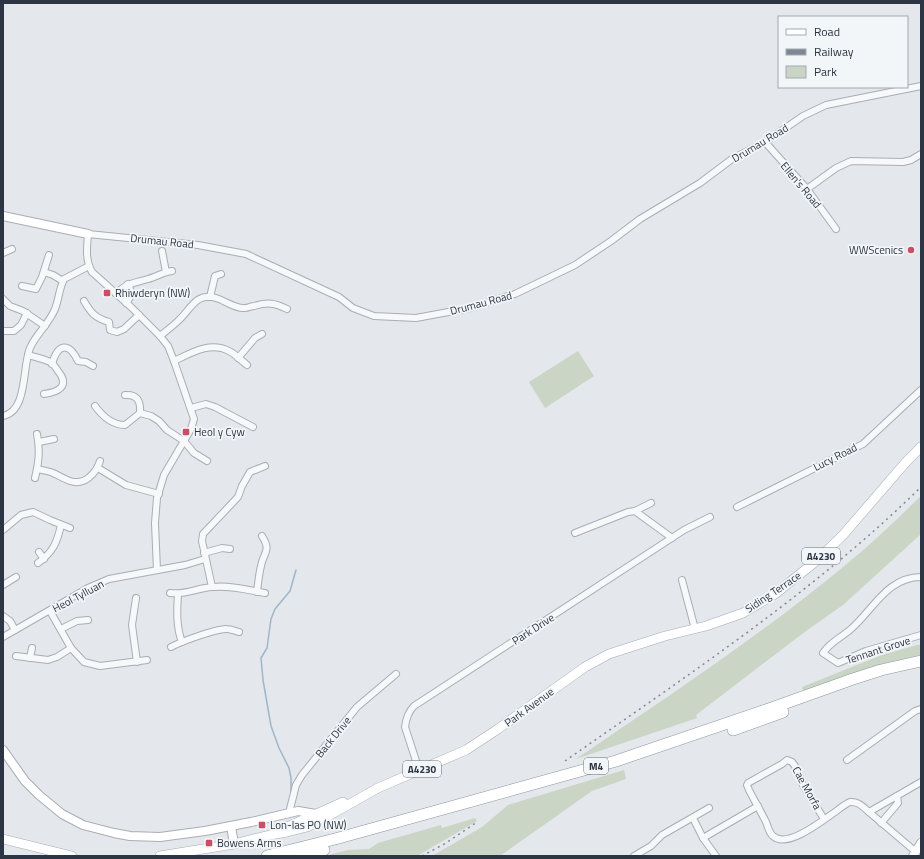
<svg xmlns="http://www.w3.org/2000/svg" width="924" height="859" viewBox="0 0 924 859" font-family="'Titillium Web',sans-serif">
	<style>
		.green { fill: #cad5c5 }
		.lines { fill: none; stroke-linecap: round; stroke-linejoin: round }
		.stream { stroke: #a0b6c9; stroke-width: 1.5 }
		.street-casing { stroke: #a9aeb5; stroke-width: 8 }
		.secondary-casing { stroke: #a9aeb5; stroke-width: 10 }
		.primary-casing { stroke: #a3acb6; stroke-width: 10 }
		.highway-casing { stroke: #8b95a1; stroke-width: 12 }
		.street { stroke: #f6f8f9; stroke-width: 6 }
		.secondary { stroke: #fff; stroke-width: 8 }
		.primary { stroke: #fff; stroke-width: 9 }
		.highway { stroke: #fff; stroke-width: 11 }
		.rail { stroke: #7e8794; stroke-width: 1.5; stroke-dasharray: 2 4; stroke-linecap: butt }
		.poi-dot { fill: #ca4f66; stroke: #f3f6f8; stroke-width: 1.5 }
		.labels { text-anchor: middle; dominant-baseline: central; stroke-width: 3.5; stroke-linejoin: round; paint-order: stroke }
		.shield { fill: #f3f6f8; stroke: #686f79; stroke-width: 1 }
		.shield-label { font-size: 10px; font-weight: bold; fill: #2c3543 }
		.street-label { font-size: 11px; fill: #2c3543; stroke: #f3f6f8 }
		.poi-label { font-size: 11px; fill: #2c3543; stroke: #f3f6f8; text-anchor: start }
	</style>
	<rect width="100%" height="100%" fill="#e4e7eb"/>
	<g class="green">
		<polygon points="578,351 594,376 545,408 529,382"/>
		<path d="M921,496V534L843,605L806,631L696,715L697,718L576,759C673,693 772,628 861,552C882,534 901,515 921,496Z"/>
		<polygon points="917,645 921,645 921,655 885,663 803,691 802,687 882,655"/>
		<polygon points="624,770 626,779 592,791 500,856 432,856 482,827 508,805"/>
		<polygon points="475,818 477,821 417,856 324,856 348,850 369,849 378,843 441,825 442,828"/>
	</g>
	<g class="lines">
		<polyline class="stream" points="291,792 291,778 289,768 279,748 271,726 263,680 261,658 267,648 271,619 275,609 290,591 296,570"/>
		<g class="street-casing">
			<g id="street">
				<polyline points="765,142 807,189 836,229"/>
				<polyline points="807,189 836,168 851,161 903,162 911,160 921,154"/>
				<polyline points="162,251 166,272"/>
				<polyline points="3,253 12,249"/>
				<polyline points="44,272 53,275 63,281"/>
				<polyline points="22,286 36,289 42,277 49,255"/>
				<path d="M116,294C128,282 132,284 148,279C156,277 163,272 172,271"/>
				<polyline points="210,297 215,276 221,274"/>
				<polyline points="3,299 10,306 23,311 45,326"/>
				<path d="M84,301C91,313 95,318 109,322L110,330L117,332L124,329L139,315"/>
				<path d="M126,303C132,296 132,292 128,284"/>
				<polyline points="3,331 14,331 21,325 27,313"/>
				<path d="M160,336C166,331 173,326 179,320C191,309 196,292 216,298C226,301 235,309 245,308C248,308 251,306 254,306C268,302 275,303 287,309"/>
				<path d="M28,355C35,357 45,359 52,363C54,365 56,368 58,371C70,386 59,392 44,394"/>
				<polyline points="238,358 255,338 262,334"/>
				<path d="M174,361C191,353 210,341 229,351C235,354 241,360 247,365"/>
				<path d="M52,364C58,343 69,342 78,361L86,362L93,366"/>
				<path d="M95,406C103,417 112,425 125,425L140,413C141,401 137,394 125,395"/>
				<polyline points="191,408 206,404 215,407 253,427"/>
				<polyline points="140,413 151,416 159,421 167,430 184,441 194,453 207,461"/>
				<path d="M3,416C28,411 22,367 30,348C36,334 49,324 55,309C59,299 59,289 64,279L89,266"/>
				<polyline points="39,442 54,439"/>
				<polyline points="98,468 126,485 159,494"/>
				<path d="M37,469C42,470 48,471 53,473C58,475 64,479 70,481C85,486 96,473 100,461"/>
				<path d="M35,478C39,461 40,451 37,434"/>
				<polyline points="737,507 863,444 921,390"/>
				<polyline points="635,511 672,538"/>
				<polyline points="3,530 21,515 33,512 50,520 70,528"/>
				<polyline points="575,533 628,512 635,511 651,503"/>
				<polyline points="39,552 44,559"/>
				<polyline points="204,553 222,548 230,549"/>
				<path d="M38,563C53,552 57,543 61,525"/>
				<path d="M157,570L155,523L157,498L164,475L191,429L194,419L174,361L168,346L160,336L131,307L92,272C85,260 87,247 88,234L198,245L246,254L339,297L353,308L374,316L416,318L470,308L515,294L575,265L611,241L640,219L700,183L732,159L765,142L803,116L826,105L921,86"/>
				<path d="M921,577C887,577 873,610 851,629C841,638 831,641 823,653L838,663L866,651L921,635"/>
				<polyline points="682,580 695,629"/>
				<polyline points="3,585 16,577"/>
				<polyline points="212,587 202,541 203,534 238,497 242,486 250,472 265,466"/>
				<path d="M257,592C258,583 259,574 261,566C263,552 272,552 262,536"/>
				<path d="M170,593C187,595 196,588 213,587C230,585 248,590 265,593"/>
				<path d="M178,594C177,609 176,627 182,642"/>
				<polyline points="136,598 132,625 137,662"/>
				<polyline points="50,611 71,648 84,662 100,666 147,660"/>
				<polyline points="3,616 10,621 15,630"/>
				<polyline points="61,629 77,621 88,620"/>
				<polyline points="3,637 88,588 109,579 185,565 205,559"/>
				<path d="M171,647C180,642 218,628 227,629C231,629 235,631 239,632"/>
				<polyline points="16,656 48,660 57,657 71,648"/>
				<polyline points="30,658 32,648"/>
				<polyline points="847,760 915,711 921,709"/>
				<path d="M419,770L405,727C406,719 408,712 414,706L684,530L710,517"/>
				<polyline points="289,813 296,785 302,775 357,707 396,674"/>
				<polyline points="693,818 703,838 716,856"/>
				<path d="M824,819L803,785L795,766L792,762L787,760L782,764L748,783L747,785L749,790C754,800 760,810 765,820C768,825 768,832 773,836C787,849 822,821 835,812C839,809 845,804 850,802C858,801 863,807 869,812"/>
				<polyline points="881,823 898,803 897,796"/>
				<polyline points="703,838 758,806"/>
				<polyline points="916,852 869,812 921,782"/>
				<polyline points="634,856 651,846 662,835 709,808"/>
			</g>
		</g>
		<g class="secondary-casing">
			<g id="secondary">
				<polyline points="3,216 88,234"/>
				<polyline points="3,750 25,781 39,795 62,814 83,825 114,833 130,836 160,837 205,831 251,822 298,811 316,814"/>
				<polyline points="231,826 234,844"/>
				<polyline points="913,856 921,843"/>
			</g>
		</g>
		<g class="primary-casing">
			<g id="primary">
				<polyline points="280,830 343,802"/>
				<polyline points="3,839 72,856"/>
				<polyline points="160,856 234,844 270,835 287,832 307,827 330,815 378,788 466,750 498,729 585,667 609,654 665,636 706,626 743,613 775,594 815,562 843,535 906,462 921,447"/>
			</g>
		</g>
		<g class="highway-casing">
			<g id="highway">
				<polyline points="733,730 783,712"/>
				<polyline points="267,856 335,839 616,761 766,710 853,679 881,670 921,661"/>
				<polyline points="300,856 324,850"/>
			</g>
		</g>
		<use href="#street" class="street"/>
		<use href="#secondary" class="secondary"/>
		<use href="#primary" class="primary"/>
		<use href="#highway" class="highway"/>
		<g class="rail">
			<path d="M565,761C688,675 814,592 921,487"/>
			<polyline points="422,856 446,843 477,822"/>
		</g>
	</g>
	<g class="poi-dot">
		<circle cx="911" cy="250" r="4"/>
		<rect x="103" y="289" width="8" height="8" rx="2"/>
		<rect x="182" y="428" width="8" height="8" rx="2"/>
		<rect x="258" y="821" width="8" height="8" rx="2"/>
		<rect x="205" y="839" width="8" height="8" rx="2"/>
	</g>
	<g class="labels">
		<g class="shield">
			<rect x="802" y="548" width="38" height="16" rx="3"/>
			<rect x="584" y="758" width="24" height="16" rx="3"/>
			<rect x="403" y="761" width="38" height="16" rx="3"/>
		</g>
		<g class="shield-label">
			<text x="821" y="556">A4230</text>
			<text x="596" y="766">M4</text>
			<text x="422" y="769">A4230</text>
		</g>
		<g class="street-label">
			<text transform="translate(760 143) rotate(-31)">Drumau Road</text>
			<text transform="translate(801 185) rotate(50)">Ellen's Road</text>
			<text transform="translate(162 241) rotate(6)">Drumau Road</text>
			<text transform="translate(481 303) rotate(-15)">Drumau Road</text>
			<text transform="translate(835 457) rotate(-27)">Lucy Road</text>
			<text transform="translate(773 592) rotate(-34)">Siding Terrace</text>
			<text transform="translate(78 596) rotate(-28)">Heol Tylluan</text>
			<text transform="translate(533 629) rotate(-33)">Park Drive</text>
			<text transform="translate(878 650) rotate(-18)">Tennant Grove</text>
			<text transform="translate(529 707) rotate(-36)">Park Avenue</text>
			<text transform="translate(333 737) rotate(-51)">Back Drive</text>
			<text transform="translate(807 788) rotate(61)">Cae Morfa</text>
		</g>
		<g class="poi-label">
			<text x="903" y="250" text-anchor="end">WWScenics</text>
			<text x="115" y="293">Rhiwderyn (NW)</text>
			<text x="194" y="432">Heol y Cyw</text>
			<text x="270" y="825">Lon-las PO (NW)</text>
			<text x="217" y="843">Bowens Arms</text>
		</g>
	</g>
	<rect width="924" height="859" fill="none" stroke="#2c3543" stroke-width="8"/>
	<rect x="778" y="16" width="130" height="72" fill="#f3f6f8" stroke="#a3a9b0"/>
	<rect x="786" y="29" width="20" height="6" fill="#ffffff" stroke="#a3a9b0"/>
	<text x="814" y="36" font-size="12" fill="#2c3543">Road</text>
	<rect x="786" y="49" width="20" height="6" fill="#7e8794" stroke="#a3a9b0"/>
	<text x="814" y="56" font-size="12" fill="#2c3543">Railway</text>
	<rect x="786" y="66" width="20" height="12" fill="#cad5c5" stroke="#a3a9b0"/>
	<text x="814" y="76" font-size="12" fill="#2c3543">Park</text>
</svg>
